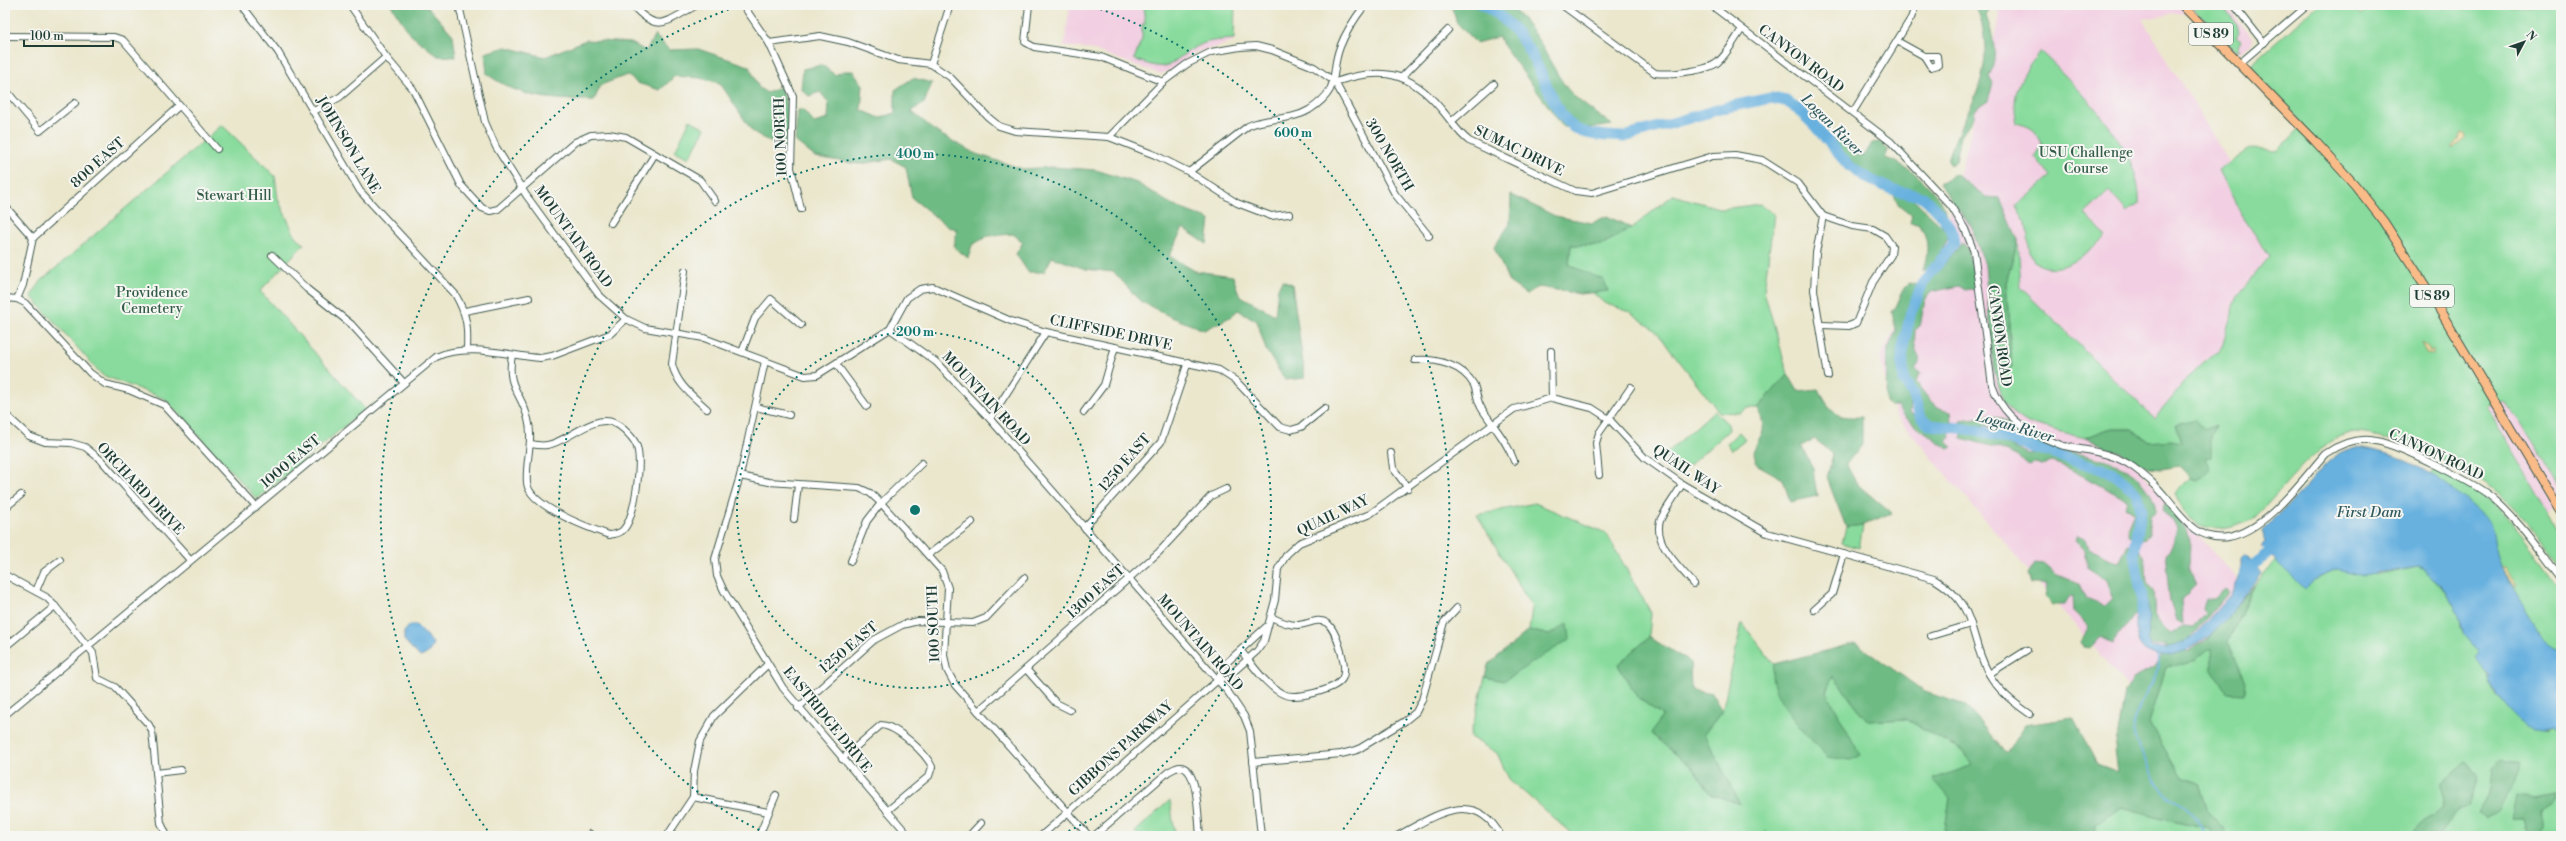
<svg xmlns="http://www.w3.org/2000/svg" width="2566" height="841" viewBox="0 0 2566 841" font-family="'Libre Bodoni',serif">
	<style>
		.built { fill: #f2cfe2 }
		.green { fill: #88db9c; stroke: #548c68; fill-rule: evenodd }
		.forest { fill: #6ebb84; stroke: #467c5c }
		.sand { fill: #eeda9e; stroke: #868c69 }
		.water { fill: #67b1df; stroke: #43778a }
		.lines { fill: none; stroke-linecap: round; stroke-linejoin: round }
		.stream { stroke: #67b1df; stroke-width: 2 }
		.river { stroke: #67b1df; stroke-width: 11 }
		.minor-casing { stroke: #3e564b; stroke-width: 8 }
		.major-casing { stroke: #3e564b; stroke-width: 10 }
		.minor { stroke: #fff; stroke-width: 6 }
		.major { stroke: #f9bc89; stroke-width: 8 }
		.ring { fill: none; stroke: #0f766e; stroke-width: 2; stroke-dasharray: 2 4 }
		.labels { text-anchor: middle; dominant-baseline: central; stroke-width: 4; stroke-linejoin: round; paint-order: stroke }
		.shield { fill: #f6f6f2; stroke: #60746d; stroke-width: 1 }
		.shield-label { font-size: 13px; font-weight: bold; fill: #1f3d34 }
		.street-label { font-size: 14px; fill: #1f3d34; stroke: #f6f6f2 }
		.park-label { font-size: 14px; fill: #345d49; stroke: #f6f6f2 }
		.water-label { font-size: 15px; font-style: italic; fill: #315a5f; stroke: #f6f6f2 }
		.centre { fill: #0f766e; stroke: #f6f6f2; stroke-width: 2 }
		.ring-label { font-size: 12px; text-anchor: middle; font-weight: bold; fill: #0f766e; stroke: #f6f6f2; stroke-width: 4; stroke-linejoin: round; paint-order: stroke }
	</style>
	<rect width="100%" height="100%" fill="#f6f6f2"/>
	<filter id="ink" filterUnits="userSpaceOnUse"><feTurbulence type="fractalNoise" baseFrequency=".025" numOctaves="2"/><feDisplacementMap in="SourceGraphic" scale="8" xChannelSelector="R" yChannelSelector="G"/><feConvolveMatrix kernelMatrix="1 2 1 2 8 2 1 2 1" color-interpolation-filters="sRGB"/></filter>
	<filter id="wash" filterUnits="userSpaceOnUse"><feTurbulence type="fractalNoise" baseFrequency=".012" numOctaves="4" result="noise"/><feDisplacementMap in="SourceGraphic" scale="16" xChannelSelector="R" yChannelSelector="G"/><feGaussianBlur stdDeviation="0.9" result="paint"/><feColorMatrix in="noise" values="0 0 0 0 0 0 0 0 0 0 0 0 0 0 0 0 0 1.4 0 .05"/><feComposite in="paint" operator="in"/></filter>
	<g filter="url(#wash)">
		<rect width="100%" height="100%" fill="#ebe7cd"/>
		<g class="built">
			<polygon points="1070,5 1235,5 1234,42 1193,53 1175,68 1160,74 1094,50 1064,46"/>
			<polygon points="1998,5 2226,5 2252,38 2252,43 2241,52 2234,52 2194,11 2142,19 2229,162 2219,170 2242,216 2561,16 2561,503 2533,527 2369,365 2242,475 2092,417 2253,596 2273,578 2344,578 2209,782 1896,416 1879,358 1943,241 2000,15"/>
		</g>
		<g class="green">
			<path d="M1143,5H1235L1234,39C1223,40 1210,40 1200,45C1166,61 1176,76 1134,59L1142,39V25L1145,24Z"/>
			<polygon points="2191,5 2220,5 2237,23 2239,33 2236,37 2241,41 2238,46 2241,50 2235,50 2229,45"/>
			<path d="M2318,5H2353L2360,15L2372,5H2561V486L2527,431L2503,401L2487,407L2561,533V561C2539,536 2516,507 2490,486C2468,469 2373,426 2347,434C2312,445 2280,494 2253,519C2215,536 2191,534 2174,493L2191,478L2198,480L2205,458L2210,457C2186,444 2177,439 2150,442L2132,429H2108L2085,438L2028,423L2014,414L2003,400L1997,380L2012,368L2006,283L2018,240L2021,288L2154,418C2176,394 2192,367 2221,350L2237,297L2270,256L2242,216L2219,170L2250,149L2278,151L2303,125L2251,68L2252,64Z"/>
			<path d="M2040,51C2077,87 2143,149 2139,204L2127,212L2109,191L2085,214L2106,237C2087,253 2061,279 2034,262L2030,253L2026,223L2016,206L2051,176L2035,157L2042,144C2037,131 2030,127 2017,123C2010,91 2022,76 2040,51Z"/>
			<polygon points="690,120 705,128 689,158 675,151"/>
			<polygon points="222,125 275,176 278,199 295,236 304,244 260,291 365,409 257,499 165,399 102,375 31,296 42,280"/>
			<polygon points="1673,195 1722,209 1760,204 1774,214 1764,291 1788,374 1758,408 1747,408 1740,413 1719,412 1656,331 1630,312 1604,303 1592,292 1608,291 1569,265 1571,245 1601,245 1632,228"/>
			<polygon points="1714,411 1728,424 1729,430 1683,471 1662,457"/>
			<polygon points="1739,432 1745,439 1732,450 1727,443"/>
			<polygon points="2433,468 2479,492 2497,506 2521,533 2561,587 2561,657 2548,651 2430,476"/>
			<polygon points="1535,503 1606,533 1651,613 1649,637 1618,665 1637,697 1663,716 1652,734 1694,769 1711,794 1740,804 1704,734 1722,711 1742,623 1774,664 1772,671 1859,754 1826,691 1833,676 1868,721 1906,719 1961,750 1973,765 1950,798 1944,836 1770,836 1765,831 1769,836 1574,836 1509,779 1497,753 1470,737 1485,677 1503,681 1532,662 1549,635 1529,630 1532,607 1477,515"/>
			<polygon points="1863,525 1859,548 1842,543 1846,527"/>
			<path d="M2276,560L2304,588L2315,580L2336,570L2378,575L2418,567L2427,571L2452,601L2460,617L2461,628L2467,639L2478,650L2494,692L2514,715L2546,732L2551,729L2561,734V836H2538L2543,830L2542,811L2553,804L2555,795L2534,799L2512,819H2523L2528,836H2426L2440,835L2458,810L2442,783C2447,828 2427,806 2411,836H2227L2224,828L2208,812L2199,783L2182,777L2149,724L2166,667L2172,666L2211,647L2245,679L2228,642L2254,585ZM2491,788L2485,818L2479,813Z"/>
			<polygon points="1170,800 1175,836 1138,836 1135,832"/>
			<polygon points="2122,807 2158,817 2209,828 2212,836 2094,836 2095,824"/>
		</g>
		<g class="forest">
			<polygon points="391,5 426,5 453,35 456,57 438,56 411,35"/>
			<path d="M1451,5H1507C1536,25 1546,59 1566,87C1577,102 1597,113 1612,125L1591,128L1563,127C1542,96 1518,68 1498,37L1476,43L1457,23Z"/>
			<path d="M1974,5H1991L1986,16C1993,36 1999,57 1989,76L1993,83L1988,101L1975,110L1974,117L1960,136L1956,161L1951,165L1948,161C1960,115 1991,90 1984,36C1982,24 1981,15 1974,5Z"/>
			<path d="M655,35L669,50L698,49L749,66L759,88L767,93L780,87L790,112L788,153L752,131L720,83L700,78L675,76L660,90L637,83L627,75L601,85L594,100C553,100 521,99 487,74L485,53L506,47L545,57L586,40L631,43L646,51Z"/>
			<polygon points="822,65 835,75 844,71 853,71 863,85 861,110 880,118 895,113 895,90 913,78 932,83 924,103 911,111 938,133 976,154 1023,169 1053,167 1096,170 1137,183 1174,206 1210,220 1207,244 1183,228 1169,256 1195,271 1233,276 1239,295 1275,315 1278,288 1282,280 1292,284 1305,378 1285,380 1266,350 1257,321 1238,310 1230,317 1204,330 1169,316 1140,301 1114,272 1085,269 1052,257 1044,272 1028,272 1016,254 1023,242 1013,234 988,236 972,245 968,258 954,247 957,229 948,227 912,198 906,167 891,159 859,164 815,157 795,141 798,110 803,110 814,123 828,119 829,103 820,92 809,96 801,89 803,69"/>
			<path d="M1834,136L1859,156L1865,155L1872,143L1880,142L1888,150L1885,158C1910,165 1937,190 1947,214L1946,216L1920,191L1910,197L1949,233V237L1934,263L1923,271C1928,252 1930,241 1919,224L1910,223L1912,215L1899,205L1892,192L1896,187C1874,178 1837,163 1834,136Z"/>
			<polygon points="1955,174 1986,197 2000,198 2018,240 2006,283 2012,368 1997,380 1993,366 1985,265 1971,226 1939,183"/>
			<polygon points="1511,195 1555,216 1592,223 1607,216 1632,228 1601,245 1571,245 1569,265 1604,280 1608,291 1580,294 1539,287 1526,294 1509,282 1494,247 1510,224"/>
			<path d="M1962,243L1967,247L1976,284L1975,288L1965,290L1959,286L1931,292L1925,300L1920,326L1915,330C1915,335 1914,342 1915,346C1917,357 1924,359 1915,369L1921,374L1916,381C1918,386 1933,405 1938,408C1941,410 1946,411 1950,412L1951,422L1949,424C1922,421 1920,410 1912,387L1909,385L1906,389L1911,403L1910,412C1923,426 1931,431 1950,432L1951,438L1948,439V443L1953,447L1948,449L1905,418L1897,406H1890L1886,402L1887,351L1896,331L1892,312C1900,304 1900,290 1909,283L1917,285L1915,299Z"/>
			<path d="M1788,374L1798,391L1818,389C1833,413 1831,418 1862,417V445L1846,464L1857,484L1891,513L1863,525L1846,527L1827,478L1833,454L1815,439L1801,446L1813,468L1817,496L1790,502L1783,479L1758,465L1753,452C1762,429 1768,435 1758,408Z"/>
			<path d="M1991,416C2004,417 2015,430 2028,435C2041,441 2056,448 2071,452C2107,460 2149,467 2156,511L2150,516L2149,533L2143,540L2129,535L2128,529L2135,513L2125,506L2127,500L2066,467L2052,462L2042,465L2035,463L2028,465L2016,456L1999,448L1961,438L1963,431H1975L2029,454L2044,453L2073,463L2085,465V461L2043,449L1988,426L1960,423L1961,420Z"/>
			<polygon points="2195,420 2203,429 2216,424 2211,437 2211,457 2205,458 2210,469 2198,480 2191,478 2179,466 2162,469 2148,468 2119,452 2085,438 2108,429 2132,429 2150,442 2171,440 2182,442 2176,425"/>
			<polygon points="2165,503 2187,530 2190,540 2189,569 2195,586 2181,600 2183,624 2176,620 2170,602 2166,564 2167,554 2173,545 2177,528 2163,511"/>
			<path d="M2077,536L2085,539L2088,548L2117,562L2120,561L2128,544C2150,555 2145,559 2147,581C2148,586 2153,589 2154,594C2158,614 2149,622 2171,633L2183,626L2193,627L2205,613L2203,608L2206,599H2214L2225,589L2229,592L2182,647L2188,652L2206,642L2254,585L2228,642L2245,679L2244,694L2227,693L2212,669L2211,648L2194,662L2166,667L2149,724L2182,777L2199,783L2208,812L2224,828L2227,836H2212L2209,828L2158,817L2122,807L2095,824L2094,836H1944L1950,798L1933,779L1973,765L1961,750L1906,719L1868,721L1833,676L1826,691L1860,755L1851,760L1827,757C1809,736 1762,694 1774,664L1856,643L1925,692L1965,705L2006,753L2025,725L2073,718L2097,764L2118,772L2115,750L2125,692L2133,678L2154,667L2167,645L2153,646L2145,640L2144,610L2134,615L2113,643L2101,637L2091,648L2083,647L2081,641L2089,627L2074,612L2073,596H2070L2064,605H2052L2045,598L2047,584H2031L2028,574L2035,563L2043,564L2055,574L2079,584L2086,599L2104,606L2112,598L2107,580L2088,568L2084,550L2075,541Z"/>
			<polygon points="1568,623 1570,639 1503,681 1485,677 1488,665 1529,630 1549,635"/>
			<polygon points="1649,637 1690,662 1691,690 1712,694 1722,711 1704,734 1740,804 1711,794 1694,769 1651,734 1662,715 1637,697 1618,665"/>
			<polygon points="2501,759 2521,764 2514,783 2498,812 2485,818 2478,813 2491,789 2493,767"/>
			<path d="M2467,761L2478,777L2469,806L2458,810L2440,835L2411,836C2427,806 2447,828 2442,783Z"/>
			<polygon points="2555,795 2553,804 2542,811 2543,830 2538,836 2527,835 2523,819 2512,819 2517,796 2534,799"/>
		</g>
		<g class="sand">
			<polygon points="2461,133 2465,134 2465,139 2452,149 2452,146 2458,141"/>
			<polygon points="2422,343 2429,348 2429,352 2433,349 2433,354 2425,353"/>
			<polygon points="2501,568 2505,568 2515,583 2515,588"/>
		</g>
		<g class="water">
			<path d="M2356,447C2412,454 2447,482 2488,520C2497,535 2492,552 2501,568L2542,636L2551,645L2561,650V734L2551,729C2529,741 2497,698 2489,680L2490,677L2475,657L2478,654V650C2474,647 2470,643 2467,639C2461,632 2462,624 2459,616C2454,601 2433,573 2418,567L2363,576L2336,570L2315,580L2304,589L2262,547L2266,543L2262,531C2275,518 2289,505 2302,491C2319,473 2329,454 2356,447Z"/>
			<path d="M2245,555L2261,573C2248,590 2220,630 2204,641C2179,658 2133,669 2136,622C2136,613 2142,597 2144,587L2150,615L2147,639L2152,648H2167L2193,637L2230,595L2241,574V559Z"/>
			<path d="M410,625H416L433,643C431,651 427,655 420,657L404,640V632Z"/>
		</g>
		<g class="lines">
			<path class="stream" d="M2157,654C2164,682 2131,701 2134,729C2136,744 2155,784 2167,794C2173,800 2181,802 2187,808C2194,813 2203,828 2206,836"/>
			<g class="river">
				<path d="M1482,5C1513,19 1530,49 1543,78C1552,96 1557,113 1573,127C1585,136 1609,136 1624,137L1727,107L1771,98L1786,101L1797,108L1814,125L1849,166L1871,180L1891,189L1923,197L1938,211L1952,230L1954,243L1923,283L1911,312L1902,352L1904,381L1913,394L1920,416L1930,425L1977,430L2112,472L2136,492L2141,511L2134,554L2142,597V611"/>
				<polyline points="2245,576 2250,567 2279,545"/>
			</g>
		</g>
	</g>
	<g filter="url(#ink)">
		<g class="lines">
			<g class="minor-casing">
				<g id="minor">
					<polyline points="350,5 386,57 413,89 461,185 482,208 490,211 498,209 575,142 591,135 609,134 626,137 700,180 715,201"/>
					<polyline points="459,5 485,122 496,147 526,195 599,295 626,319 645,328 704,338 805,376 817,375 890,329 907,298 920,289 933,287 1011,321 1046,332 1219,370 1236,381 1280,427 1291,430 1301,427 1325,408"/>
					<path d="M632,5C659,35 666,21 697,5"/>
					<polyline points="743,5 769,43 793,96 791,168 801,209"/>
					<polyline points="1029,5 1025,42 1034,47 1101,57 1163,82"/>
					<path d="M1562,5L1655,73C1669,75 1708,71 1718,62C1728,53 1735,39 1742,29"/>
					<path d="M1711,5L1891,142L1951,206L1965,229L1974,252L1992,385C2001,411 2017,425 2042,437C2049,440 2057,444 2064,446C2089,451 2112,452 2133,467C2144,475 2156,485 2164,495C2182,516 2197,542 2228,537C2266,531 2301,481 2325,454C2341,443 2357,437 2376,441C2399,445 2478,484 2495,500C2521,523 2540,552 2561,579"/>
					<polyline points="2234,5 2264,43"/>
					<path d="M244,8L278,52L360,191L455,294C467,315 468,326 467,349"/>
					<polyline points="5,36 114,37 123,40 217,149"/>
					<polyline points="1897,41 1924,56"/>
					<polyline points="769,43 820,36 848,42 898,60 931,64 950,77 988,117 999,126 1015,131 1109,137 1155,155 1189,172 1237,203 1271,216 1289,214"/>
					<polygon points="1924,56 1937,56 1938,65 1931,67"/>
					<polyline points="931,64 950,5"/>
					<polyline points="2239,64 2308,5"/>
					<polyline points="1403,76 1448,30"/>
					<path d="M1335,82C1380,67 1409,70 1441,109C1451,120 1457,132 1469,141L1575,191L1592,193L1713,156L1735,155L1762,160L1798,183L1823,216L1816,253L1814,290L1828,376"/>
					<polyline points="5,89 40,131 75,103"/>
					<polyline points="314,111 340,97 386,57"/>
					<polyline points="1853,112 1911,18 1916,5"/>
					<polyline points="1452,121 1494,84"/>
					<polyline points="1109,137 1163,82 1187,64 1211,52 1240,47 1256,46 1272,50 1314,67 1335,82 1395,194 1429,236"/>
					<path d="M1189,172L1248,126C1267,117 1291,121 1309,110C1343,88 1329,75 1340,47C1346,31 1355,18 1365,5"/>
					<polyline points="5,206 33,238 23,285 17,299"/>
					<polyline points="611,223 655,154"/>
					<polyline points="33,238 179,106"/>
					<polyline points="272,255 307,289 351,324 404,383"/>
					<path d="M685,271L672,364C677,385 692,395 707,409"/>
					<polyline points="5,298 17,299 25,303 90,373 105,384 129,390 164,405 256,507"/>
					<polyline points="465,311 529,298"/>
					<polyline points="1822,325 1849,326 1856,323 1873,282 1891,255 1892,246 1885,236 1873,229 1852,226 1823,216"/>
					<polyline points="890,329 936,362 990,419 1228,692 1244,716 1250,731 1261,836"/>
					<polyline points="1551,351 1552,398"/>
					<polyline points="742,352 755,318 771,299 801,325"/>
					<path d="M512,355C506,388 521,391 528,419C534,441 525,461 527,483C529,506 589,528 609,535C615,534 619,534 623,530C635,518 642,463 637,447C635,439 622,426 614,423C594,413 566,443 547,445C542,446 536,445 531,444"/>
					<path d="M1415,360C1436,358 1463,365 1474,385C1477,393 1477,402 1482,409C1493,426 1507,441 1514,461"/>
					<polyline points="765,361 740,476 715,559 717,576 724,591 783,688 909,836"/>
					<polyline points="837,365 867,406"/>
					<polyline points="756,407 789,415"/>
					<polyline points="1084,412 1104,385 1115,347"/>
					<polyline points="5,414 29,436 45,442 71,443 85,447 101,460 190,560"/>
					<polyline points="990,419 1046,332"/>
					<polyline points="1391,453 1393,468 1408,488"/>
					<polyline points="1599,475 1596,443 1599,433 1631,387"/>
					<polyline points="740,476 769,482 859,488 870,493 881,503 942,571 948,588 944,655 947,670 955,685 1089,836"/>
					<path d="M1682,484C1676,496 1665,509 1660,521C1653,544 1681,568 1694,584"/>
					<polyline points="5,508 21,495"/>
					<polyline points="794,519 798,485"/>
					<polyline points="1084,528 1161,442 1188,362"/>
					<polyline points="928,555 972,522"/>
					<polyline points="851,561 867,521 881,503 922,463"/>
					<polyline points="5,575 46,597 55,606 93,653 97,678 115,687 149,725 152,731 161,823 167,836"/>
					<polyline points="36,591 44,572 60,560"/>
					<polyline points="1814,610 1832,594 1844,554"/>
					<path d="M1266,627L1224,665L1218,680L1231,674L1257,651L1264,641L1275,600L1278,569L1287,554L1299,543L1370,514L1514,409L1552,398L1592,408L1609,419L1645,458L1682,484L1767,533L1934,579C1979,606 1967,633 1988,672C1997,690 2014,703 2030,714"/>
					<polyline points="1931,636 1971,624"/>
					<polyline points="5,647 55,606"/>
					<path d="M1241,651C1253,665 1266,686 1283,694C1295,700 1335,690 1342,679C1349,668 1336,630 1327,623C1318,617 1307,625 1297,625C1288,625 1279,621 1271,617"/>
					<polyline points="1026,669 1056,703 1070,710"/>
					<polyline points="1989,674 2027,650"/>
					<polyline points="798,708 874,640 902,625 918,621 973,623 986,618 1024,578"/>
					<polyline points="978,711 1159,552 1211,496 1226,489"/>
					<path d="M5,715L436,357C467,343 506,355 540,358L552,356L610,334L626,319"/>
					<path d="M842,759L881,725C897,726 926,753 932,767L929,776L887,811"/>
					<polyline points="1253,762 1341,754 1357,750 1405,721 1416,712 1422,700 1444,622 1457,608"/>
					<polyline points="156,773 181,770"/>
					<polyline points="693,797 768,812"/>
					<polyline points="590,834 592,836"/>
					<polyline points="667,836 693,797 694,771 700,741 714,716 767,665"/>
					<polyline points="759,836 776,795"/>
					<polyline points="969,836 981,823"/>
					<polyline points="1041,836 1218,680"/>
					<path d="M1094,836L1168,772C1172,770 1176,767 1180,767C1199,767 1198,821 1200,836"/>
					<path d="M1397,836C1433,817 1474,786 1501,836"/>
				</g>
			</g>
			<g class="major-casing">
				<polyline id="major" points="2182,5 2315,141 2355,185 2384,222 2426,287 2561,513"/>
			</g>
			<use href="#minor" class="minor"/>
			<use href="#major" class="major"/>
		</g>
	</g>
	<g class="ring">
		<circle cx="915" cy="510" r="178"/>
		<path d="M770 835A356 356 0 1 1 1060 835"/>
		<path d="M491 835A534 534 0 0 1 741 5M1089 5A534 534 0 0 1 1339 835"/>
	</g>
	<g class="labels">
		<g class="shield">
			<rect x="2189" y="23" width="44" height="22" rx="3"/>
			<rect x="2410" y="285" width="44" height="22" rx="3"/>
		</g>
		<g class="shield-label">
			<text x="2211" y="34">US 89</text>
			<text x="2432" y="296">US 89</text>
		</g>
		<g class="street-label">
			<text transform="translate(1801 59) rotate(37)">CANYON ROAD</text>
			<text transform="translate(781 137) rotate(-92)">100 NORTH</text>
			<text transform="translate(348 145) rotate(59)">JOHNSON LANE</text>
			<text transform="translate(1519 151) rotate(26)">SUMAC DRIVE</text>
			<text transform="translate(1389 155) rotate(60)">300 NORTH</text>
			<text transform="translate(98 163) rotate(-42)">800 EAST</text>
			<text transform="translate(573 237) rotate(54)">MOUNTAIN ROAD</text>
			<text transform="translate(1111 333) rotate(12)">CLIFFSIDE DRIVE</text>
			<text transform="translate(1999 336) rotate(82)">CANYON ROAD</text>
			<text transform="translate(986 399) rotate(47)">MOUNTAIN ROAD</text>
			<text transform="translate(2436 455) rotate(25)">CANYON ROAD</text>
			<text transform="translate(291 462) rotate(-40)">1000 EAST</text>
			<text transform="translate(1125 463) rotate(-49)">1250 EAST</text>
			<text transform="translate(1686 470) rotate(34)">QUAIL WAY</text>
			<text transform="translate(140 489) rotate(47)">ORCHARD DRIVE</text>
			<text transform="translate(1333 516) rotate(-25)">QUAIL WAY</text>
			<text transform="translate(1096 592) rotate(-42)">1300 EAST</text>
			<text transform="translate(934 624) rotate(-92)">100 SOUTH</text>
			<text transform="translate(1200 643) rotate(49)">MOUNTAIN ROAD</text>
			<text transform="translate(849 648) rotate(-40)">1250 EAST</text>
			<text transform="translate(827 720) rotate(51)">EASTRIDGE DRIVE</text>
			<text transform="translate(1121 749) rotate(-42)">GIBBONS PARKWAY</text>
		</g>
		<g class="park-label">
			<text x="2086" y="153">USU Challenge<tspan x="2086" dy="16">Course</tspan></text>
			<text x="234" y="196">Stewart Hill</text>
			<text x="152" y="293">Providence<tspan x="152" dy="16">Cemetery</tspan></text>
		</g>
		<g class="water-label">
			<text transform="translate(1832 125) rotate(45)">Logan River</text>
			<text transform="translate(2015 427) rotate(16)">Logan River</text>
			<text x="2369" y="512">First Dam</text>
		</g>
	</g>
	<circle cx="915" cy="510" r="6" class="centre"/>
	<g class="ring-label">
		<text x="1293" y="137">600 m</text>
		<text x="915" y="158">400 m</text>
		<text x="915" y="336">200 m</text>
	</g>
	<rect width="2566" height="841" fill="none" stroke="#f6f6f2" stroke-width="20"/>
	<g transform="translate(2524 42) rotate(49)" stroke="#f6f6f2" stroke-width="3" paint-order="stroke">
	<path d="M0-3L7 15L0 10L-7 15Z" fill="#1f3d34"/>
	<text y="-6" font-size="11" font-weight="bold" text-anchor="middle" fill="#1f3d34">N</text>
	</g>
	<path d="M24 40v6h89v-6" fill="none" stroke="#1f3d34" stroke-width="2"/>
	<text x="30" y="40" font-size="12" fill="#1f3d34" stroke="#f6f6f2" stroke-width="3" paint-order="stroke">100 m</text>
</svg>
